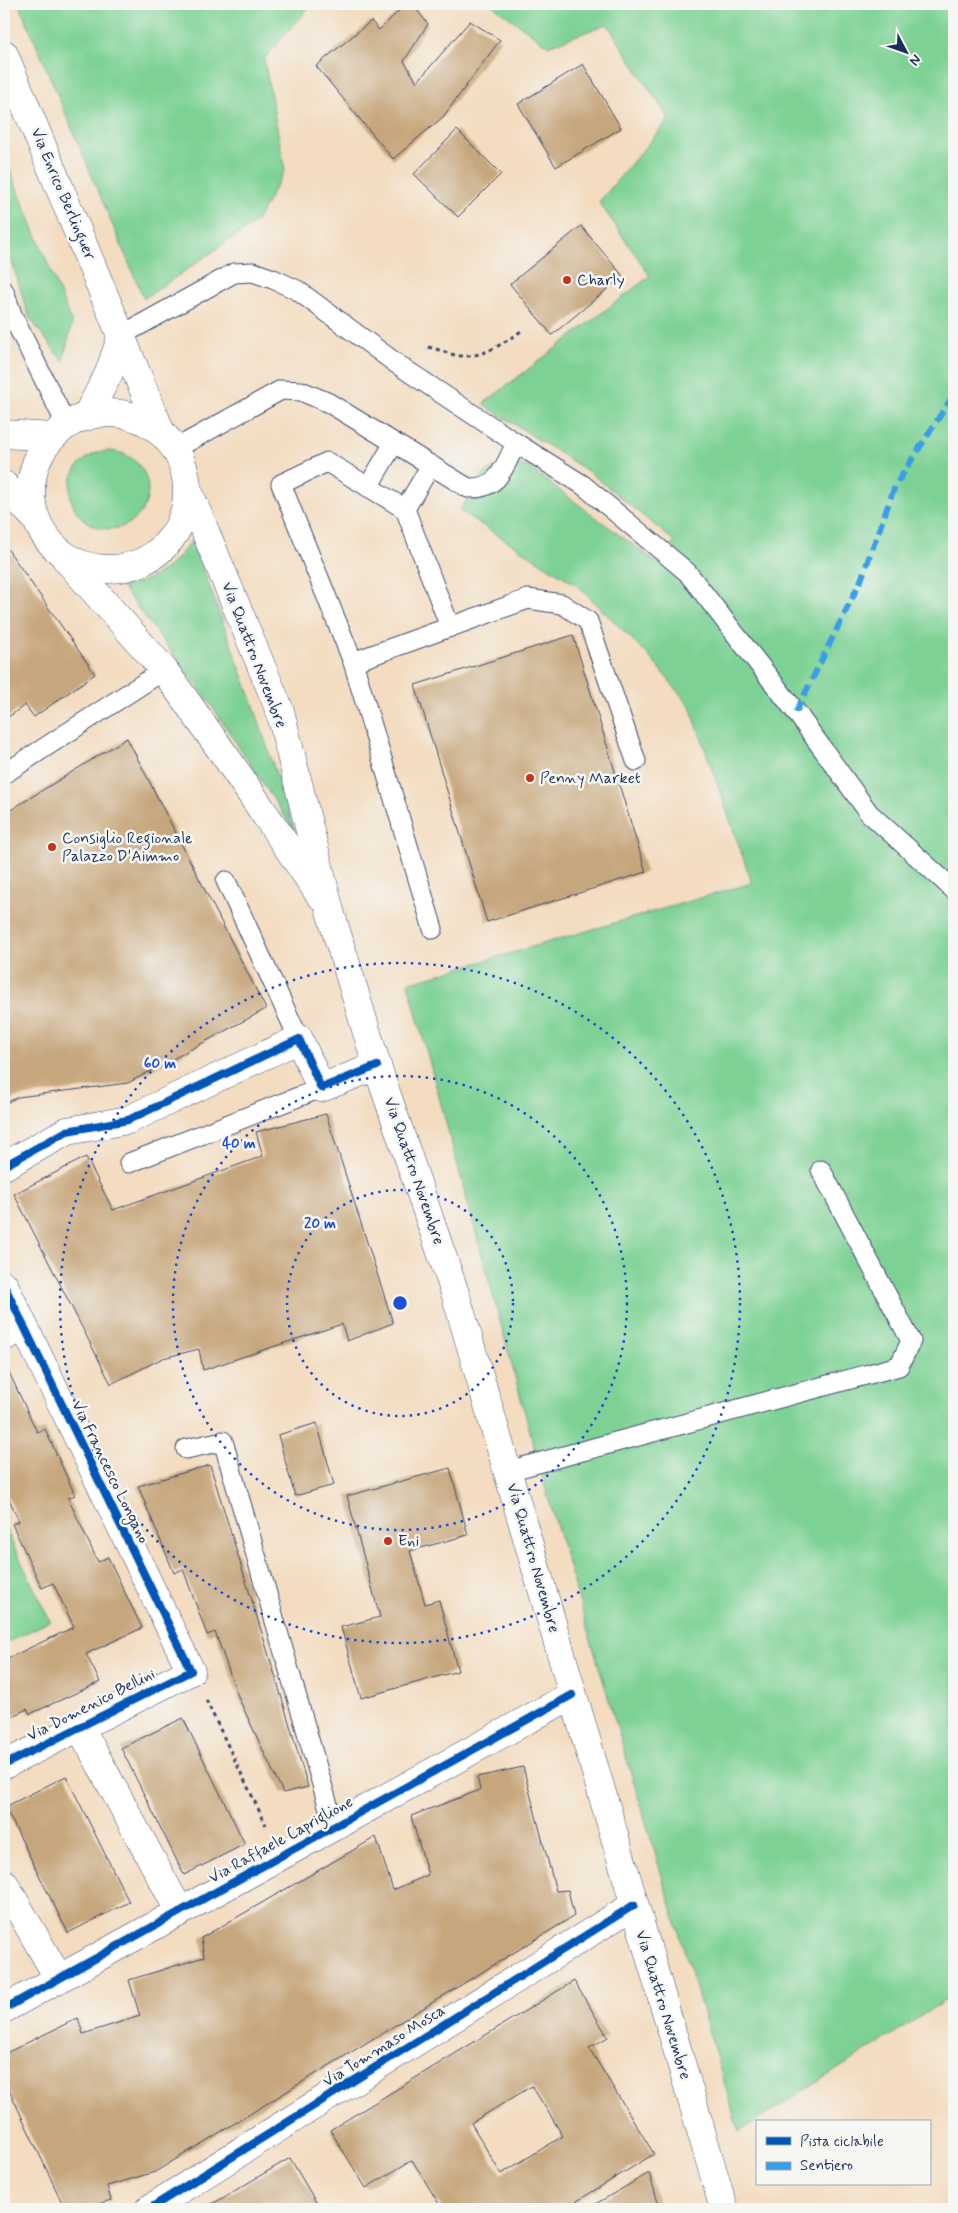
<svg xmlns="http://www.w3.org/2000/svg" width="958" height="2213" viewBox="0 0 958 2213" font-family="Mynerve,sans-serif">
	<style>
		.grass { fill: #7dd194; stroke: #4c8079 }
		.building { fill: #c6a67c; fill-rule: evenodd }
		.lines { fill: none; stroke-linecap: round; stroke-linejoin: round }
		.service-casing { stroke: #3b496d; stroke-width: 21 }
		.minor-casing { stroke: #3b496d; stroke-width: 29 }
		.secondary-casing { stroke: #3b496d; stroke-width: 29 }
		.path { stroke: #3b496d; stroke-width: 3; stroke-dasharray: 4 4; stroke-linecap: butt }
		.service { stroke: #fff; stroke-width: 19 }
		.minor { stroke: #fff; stroke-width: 28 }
		.secondary { stroke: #fff; stroke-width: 28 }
		.quiet { stroke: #3b9de6; stroke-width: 6; stroke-dasharray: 12 6; stroke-linecap: butt }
		.cycleway-casing { stroke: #f6f6f2; stroke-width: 11 }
		.cycleway { stroke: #0057b8; stroke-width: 8 }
		.ring { fill: none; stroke: #1d4ed8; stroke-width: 2.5; stroke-dasharray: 2.5 5 }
		.poi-dot { fill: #c8321e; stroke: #f6f6f2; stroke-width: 2 }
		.labels { text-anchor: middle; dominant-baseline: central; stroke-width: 5; stroke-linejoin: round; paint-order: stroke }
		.street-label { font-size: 16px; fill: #1b2f5e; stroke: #f6f6f2 }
		.poi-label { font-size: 16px; fill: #1b2f5e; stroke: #f6f6f2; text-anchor: start }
		.centre { fill: #1d4ed8; stroke: #f6f6f2; stroke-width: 2.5 }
		.ring-label { font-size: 15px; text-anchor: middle; font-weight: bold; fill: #1d4ed8; stroke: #f6f6f2; stroke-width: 5; stroke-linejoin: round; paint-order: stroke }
	</style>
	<rect width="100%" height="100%" fill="#f6f6f2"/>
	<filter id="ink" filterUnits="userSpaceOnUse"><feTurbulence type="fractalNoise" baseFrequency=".02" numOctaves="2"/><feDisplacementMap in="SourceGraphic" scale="10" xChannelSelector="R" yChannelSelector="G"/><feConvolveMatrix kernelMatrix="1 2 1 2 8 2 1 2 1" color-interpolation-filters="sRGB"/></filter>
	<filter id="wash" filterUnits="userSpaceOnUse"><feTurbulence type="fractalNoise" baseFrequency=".0096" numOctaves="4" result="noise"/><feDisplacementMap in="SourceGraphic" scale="20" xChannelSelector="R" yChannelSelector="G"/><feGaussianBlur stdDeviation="1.12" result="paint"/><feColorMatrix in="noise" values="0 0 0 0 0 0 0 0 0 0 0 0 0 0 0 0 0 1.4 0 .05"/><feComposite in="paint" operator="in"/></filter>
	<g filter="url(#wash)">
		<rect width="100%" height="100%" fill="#f3dcc0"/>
		<g class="grass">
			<polygon points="19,4 312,4 264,59 285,170 256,222 144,299"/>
			<path d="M491,4H954V1995L739,2132L547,1494L408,983L752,883L690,706L648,655L578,586L460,511C476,484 490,452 528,467L656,562L675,542L592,474L483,404L650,276L599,202L669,119L607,24L548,46Z"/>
			<polygon points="4,156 72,323 63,362 29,317 4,236"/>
			<circle cx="109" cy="490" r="39"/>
			<path d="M192,540L253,703L295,832L208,700L122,587C156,580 171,568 192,540Z"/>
			<polygon points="4,1526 50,1621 4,1644"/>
		</g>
		<g id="blocks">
			<g class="building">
				<polygon points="406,4 412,4 428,24 404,61 417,82 470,21 500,40 443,117 393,159 316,66 371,21 379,30"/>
				<polygon points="583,64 621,128 556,167 518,104"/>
				<polygon points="457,130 501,174 458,217 414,174"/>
				<polygon points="581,226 623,276 552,335 510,284"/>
				<polygon points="4,544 95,674 34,717 25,705 4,720"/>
				<polygon points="573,635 646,872 487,922 415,685"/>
				<polygon points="127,738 266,1009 128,1083 18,1097 4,1104 4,814"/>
				<polygon points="326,1114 393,1323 347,1341 342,1324 203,1370 199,1349 163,1358 111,1384 14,1194 86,1157 113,1210 263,1156 256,1132"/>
				<polygon points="7,1368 37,1432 45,1429 75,1495 68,1498 98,1562 108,1557 142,1628 86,1654 100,1682 30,1714 27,1709 4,1720 4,1660 74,1627 53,1583 42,1588 12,1524 19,1521 4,1488 4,1370"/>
				<polygon points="317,1423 334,1485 295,1496 278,1435"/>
				<polygon points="210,1465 278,1685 308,1787 283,1793 239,1699 215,1632 207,1635 183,1569 174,1573 138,1486"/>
				<polygon points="450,1468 468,1535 410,1551 425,1604 439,1600 458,1671 361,1698 341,1627 380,1617 347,1496"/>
				<polygon points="183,1718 245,1844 184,1875 121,1748"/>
				<polygon points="523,1767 556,1891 568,1890 574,1916 155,2172 107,2186 111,2200 85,2209 65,2209 4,2079 4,2054 78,2018 83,2034 140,2016 129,1980 204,1957 201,1938 376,1837 393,1890 428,1875 411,1816 480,1790 477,1777"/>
				<polygon points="66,1776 129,1902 68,1933 5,1807"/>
				<path d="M574,1981L608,2037L589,2048L654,2154L564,2209H442L412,2160L366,2188L330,2130ZM532,2086L563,2136L501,2174L471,2123Z"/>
				<polygon points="290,2158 320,2209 204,2209"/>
				<polygon points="649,2173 660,2209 587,2209"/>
			</g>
		</g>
	</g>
	<g filter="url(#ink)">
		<use href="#blocks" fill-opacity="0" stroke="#3b496d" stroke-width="1"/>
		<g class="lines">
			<g class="service-casing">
				<g id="service">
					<polyline points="4,291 13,317 67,426"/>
					<polyline points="122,335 234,273 253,272 273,279 297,290 397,364 516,443 583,485 687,572 796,712 869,813 954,890"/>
					<path d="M175,449L281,390L301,391L329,403L468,488C499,490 504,467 516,443"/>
					<polyline points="368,487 394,443"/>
					<polyline points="405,509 431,465"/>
					<polyline points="353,662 450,627"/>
					<polyline points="4,774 164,670"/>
					<polyline points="226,881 299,1039"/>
					<polyline points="433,929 353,662 281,484 327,462 405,509 450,627 528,599 562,604 588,621 636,761"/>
					<polyline points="129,1163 321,1088"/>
					<polyline points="186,1449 223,1441 334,1826"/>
					<polyline points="508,1471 899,1366 911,1341 821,1170"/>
				</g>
			</g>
			<g class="minor-casing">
				<g id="minor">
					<polyline points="4,1166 67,1131 128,1120 299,1039 321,1088 377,1066"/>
					<polyline points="4,1285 191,1671 4,1765"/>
					<polyline points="4,1337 24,1327"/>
					<polyline points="80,1727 180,1912"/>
					<polyline points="4,1883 59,1979"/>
					<polyline points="4,2009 572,1695"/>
					<polyline points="149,2209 634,1905"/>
				</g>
			</g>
			<g class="secondary-casing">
				<g id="secondary">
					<polyline points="4,54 161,432"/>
					<circle cx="109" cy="491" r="78"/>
					<polyline points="86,417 109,373 122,335"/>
					<polyline points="4,434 53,437"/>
					<polyline points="4,485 36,519"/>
					<polyline points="188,490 280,711 330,911 377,1066 456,1296 724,2209"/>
					<polyline points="66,559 164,670 228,760 320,895"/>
				</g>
			</g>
			<g class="path">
				<path d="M428,347C438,349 446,353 455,355C480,361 505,342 524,329"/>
				<polyline points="206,1700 266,1825"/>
			</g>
			<use href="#service" class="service"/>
			<use href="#minor" class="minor"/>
			<use href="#secondary" class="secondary"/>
			<polyline class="quiet" points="796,712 861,580 895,486 954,394"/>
			<g class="cycleway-casing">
				<g id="cycleway">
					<polyline points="4,1166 67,1131 128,1120 299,1039 321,1088 377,1066"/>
					<polyline points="4,1285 191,1671 4,1765"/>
					<polyline points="4,2009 572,1695"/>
					<polyline points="149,2209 634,1905"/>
				</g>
			</g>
			<use href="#cycleway" class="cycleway"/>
		</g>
	</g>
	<g class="ring">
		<circle cx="400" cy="1303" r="113"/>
		<circle cx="400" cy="1303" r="227"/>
		<circle cx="400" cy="1303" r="340"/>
	</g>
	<g class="poi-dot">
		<circle cx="567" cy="280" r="5"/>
		<circle cx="530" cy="778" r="5"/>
		<circle cx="52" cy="847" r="5"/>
		<circle cx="388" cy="1541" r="5"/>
	</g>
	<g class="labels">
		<g class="street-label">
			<text transform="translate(63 194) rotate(67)">Via Enrico Berlinguer</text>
			<text transform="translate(254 655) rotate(69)">Via Quattro Novembre</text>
			<text transform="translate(414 1171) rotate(71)">Via Quattro Novembre</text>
			<text transform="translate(110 1472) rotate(64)">Via Francesco Longano</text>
			<text transform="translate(533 1558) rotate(74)">Via Quattro Novembre</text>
			<text transform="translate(91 1705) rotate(-27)">Via Domenico Bellini</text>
			<text transform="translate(281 1840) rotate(-29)">Via Raffaele Capriglione</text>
			<text transform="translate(663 2005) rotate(73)">Via Quattro Novembre</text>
			<text transform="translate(384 2046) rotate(-32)">Via Tommaso Mosca</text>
		</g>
		<g class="poi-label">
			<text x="577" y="280">Charly</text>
			<text x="540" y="778">Penny Market</text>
			<text x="62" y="838">Consiglio Regionale<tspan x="62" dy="18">Palazzo D'Aimmo</tspan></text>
			<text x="398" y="1541">Eni</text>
		</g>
	</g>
	<circle cx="400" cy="1303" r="8" class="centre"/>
	<g class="ring-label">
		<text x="160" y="1068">60 m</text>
		<text x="239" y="1148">40 m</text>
		<text x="320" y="1228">20 m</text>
	</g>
	<rect width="958" height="2213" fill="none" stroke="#f6f6f2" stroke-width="20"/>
	<rect x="756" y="2120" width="175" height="65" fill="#f6f6f2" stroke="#9ea6b7"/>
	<rect x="766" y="2137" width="25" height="8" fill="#0057b8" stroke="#9ea6b7"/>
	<text x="800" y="2146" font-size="15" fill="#1b2f5e">Pista ciclabile</text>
	<rect x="766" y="2162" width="25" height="8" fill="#3b9de6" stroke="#9ea6b7"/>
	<text x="800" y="2170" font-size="15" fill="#1b2f5e">Sentiero</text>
	<g transform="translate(906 52) rotate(131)" stroke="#f6f6f2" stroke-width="4" paint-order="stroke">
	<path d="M0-4L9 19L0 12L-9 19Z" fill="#1b2f5e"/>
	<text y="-8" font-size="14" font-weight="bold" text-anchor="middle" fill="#1b2f5e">N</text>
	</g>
</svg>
